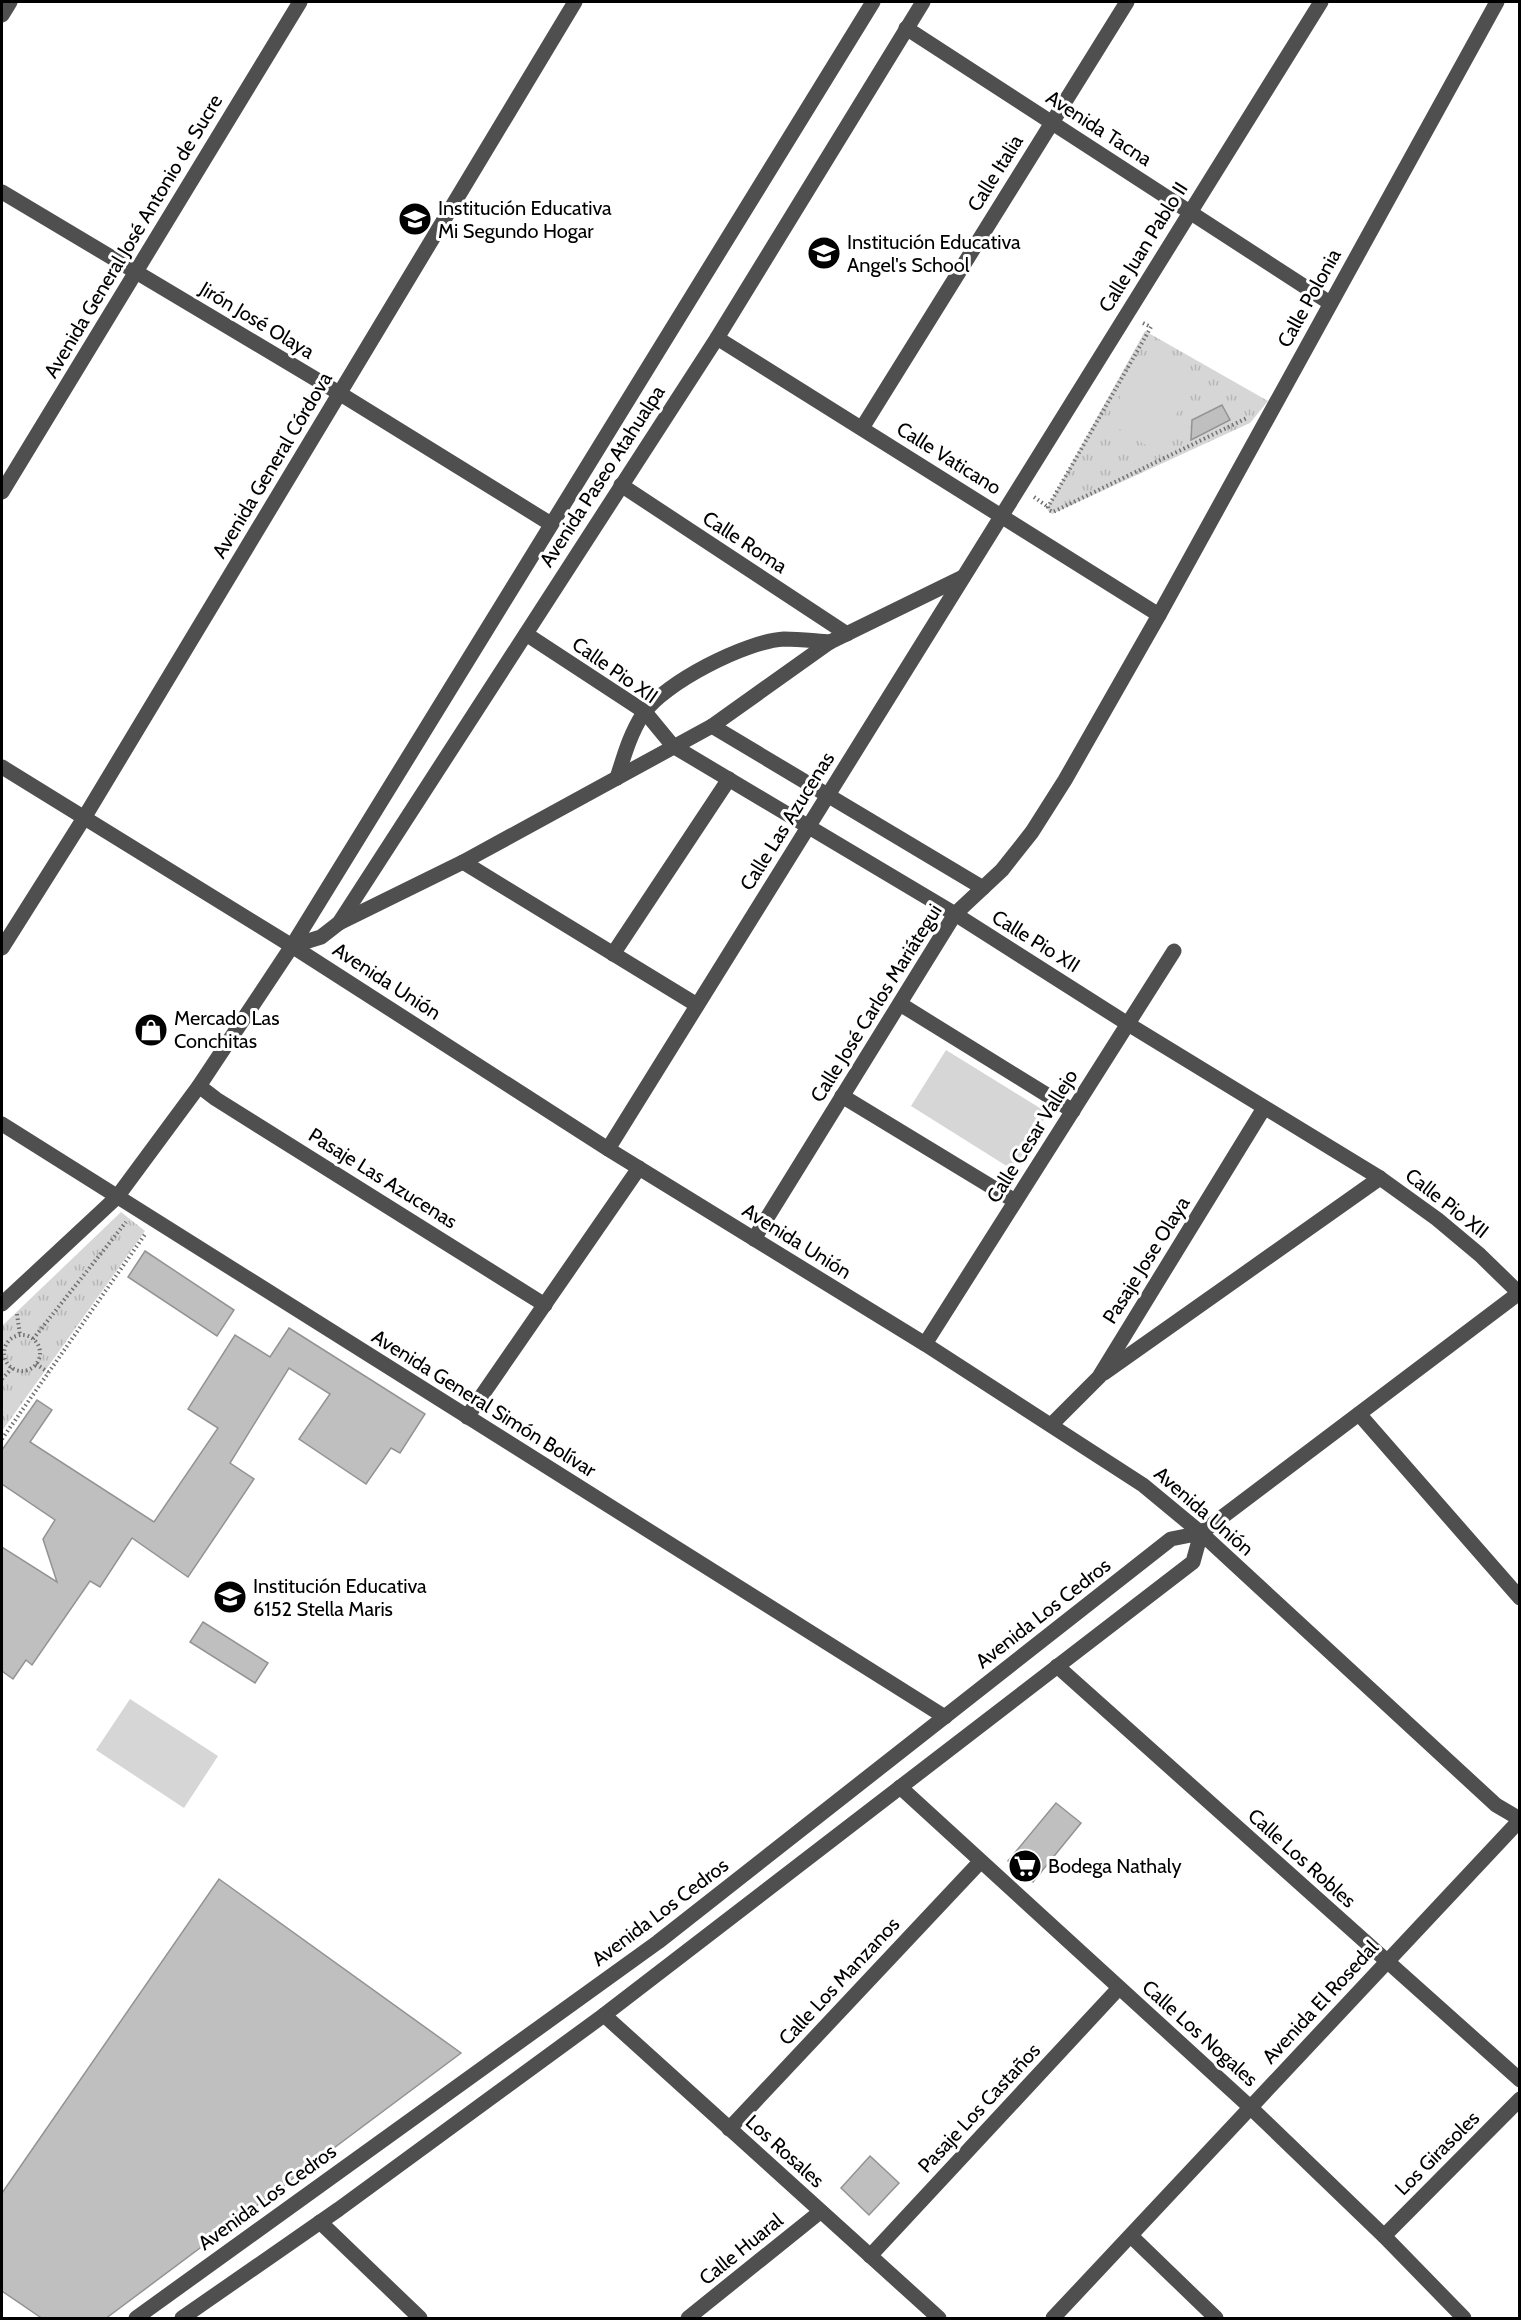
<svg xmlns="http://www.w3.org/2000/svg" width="1521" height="2320" viewBox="0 0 1521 2320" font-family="Cabin,sans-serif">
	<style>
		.park { fill: url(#park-tufts) }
		.pitch { fill: #d6d6d6 }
		.building { fill: #bfbfbf; stroke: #939393; stroke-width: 1.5 }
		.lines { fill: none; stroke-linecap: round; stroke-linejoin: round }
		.path { stroke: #717171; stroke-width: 4; stroke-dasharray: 1.5 3; stroke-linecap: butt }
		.minor { stroke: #4f4f4f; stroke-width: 15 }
		.labels { text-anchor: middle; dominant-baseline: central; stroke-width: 6; stroke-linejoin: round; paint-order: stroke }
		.street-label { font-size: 20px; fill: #000; stroke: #fff }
		.poi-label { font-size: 20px; fill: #000; stroke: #fff; text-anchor: start }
	</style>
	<defs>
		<pattern id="park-tufts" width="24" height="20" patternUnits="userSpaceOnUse" patternTransform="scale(1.5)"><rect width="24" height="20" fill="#d6d6d6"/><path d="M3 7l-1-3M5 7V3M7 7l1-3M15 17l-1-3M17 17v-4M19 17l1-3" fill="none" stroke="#b6b6b6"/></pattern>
	</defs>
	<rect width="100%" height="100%" fill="#fff"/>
	<g class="park">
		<polygon points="1145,331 1268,401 1250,423 1052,514 1049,512 1047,508"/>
		<polygon points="121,1212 145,1231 2,1431 2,1326"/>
	</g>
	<g class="pitch">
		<polygon points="1151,348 1199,377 1154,450 1106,421"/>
		<polygon points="946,1050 1048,1113 1013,1170 911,1106"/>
		<polygon points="130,1699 218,1756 184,1808 96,1750"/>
	</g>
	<g class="building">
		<polygon points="1222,405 1230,420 1191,440 1192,420"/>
		<polygon points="145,1251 234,1310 217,1336 128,1277"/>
		<polygon points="289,1328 425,1414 400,1453 391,1448 366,1484 299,1439 330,1394 289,1368 230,1463 254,1479 188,1577 132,1538 100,1587 90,1581 32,1665 26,1660 13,1679 2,1671 2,1547 57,1582 43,1539 55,1520 2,1484 2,1450 37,1400 52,1410 30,1442 154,1522 218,1428 188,1409 235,1335 270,1357"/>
		<polygon points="203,1622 268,1663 255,1683 190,1642"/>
		<polygon points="1056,1803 1081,1823 1033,1882 1008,1861"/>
		<polygon points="219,1879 461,2053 105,2319 43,2319 2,2291 2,2193"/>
		<polygon points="870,2156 899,2183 869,2215 841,2188"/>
	</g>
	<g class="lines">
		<g class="path">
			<polyline points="1143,323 1151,327 1048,507 1049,510 1053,512 1247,418"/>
			<polyline points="1034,497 1048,507"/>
			<polyline points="17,1314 20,1335"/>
			<circle cx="22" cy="1353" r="18"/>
			<polyline points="33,1339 126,1222"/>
			<polyline points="36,1364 48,1372"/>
			<polyline points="2,1379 12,1368"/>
			<polyline points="2,1439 146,1233"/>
		</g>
		<g class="minor">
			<polyline points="2,15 10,2"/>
			<polyline points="906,28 1330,303"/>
			<polyline points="2,192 339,393 551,524"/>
			<polyline points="717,338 1159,615"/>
			<polyline points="862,428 1127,2"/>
			<polyline points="621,485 847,634"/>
			<polyline points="2,492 300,2"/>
			<polyline points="526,634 645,712 673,746 955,914 1128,1024 1380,1178 1437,1219 1480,1255 1520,1294"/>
			<polyline points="712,726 983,888"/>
			<polyline points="2,767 292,946 608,1149 925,1344 1143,1485 1201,1533 1496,1805 1520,1819"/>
			<path d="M617,778C624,756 630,734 643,714C664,683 746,641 784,639C799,639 815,641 830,642"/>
			<polyline points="463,862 697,1005"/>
			<polyline points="339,923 463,862 712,726 830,642 963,577"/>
			<polyline points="292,946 321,937 339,923 717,338 923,2"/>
			<polyline points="2,948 84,818 575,2"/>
			<polyline points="613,954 729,779"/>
			<polyline points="900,1004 1073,1111"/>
			<polyline points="199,1086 216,1099 545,1305"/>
			<polyline points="842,1096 1015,1201"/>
			<polyline points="2,1124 945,1717"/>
			<polyline points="608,1149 1321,2"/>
			<polyline points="754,1239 955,914 1002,870 1032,832 1065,780 1159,615 1497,2"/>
			<polyline points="2,1304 117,1197 199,1086 292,946 873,2"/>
			<polyline points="925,1344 1174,951"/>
			<polyline points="1104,1373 1380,1178"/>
			<polyline points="1359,1414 1520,1598"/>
			<polyline points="467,1417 639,1168"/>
			<polyline points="1052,1424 1099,1377 1264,1108"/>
			<polyline points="1201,1533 1519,1293"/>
			<polyline points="1057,1666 1520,2080"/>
			<polyline points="900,1787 1250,2107 1384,2236 1464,2318"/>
			<polyline points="604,2015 939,2318"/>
			<polyline points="729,2129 980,1862"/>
			<polyline points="320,2222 420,2318"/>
			<polyline points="1131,2236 1216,2318"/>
			<polyline points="1384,2236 1520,2099"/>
			<polyline points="870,2256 1119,1988"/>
			<polyline points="136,2318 658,1942 1171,1539 1201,1533 1193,1562 604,2015 339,2209 182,2318"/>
			<polyline points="688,2318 820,2212"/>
			<polyline points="1053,2318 1520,1820"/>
		</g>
	</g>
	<defs>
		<g id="school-disc" transform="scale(1.725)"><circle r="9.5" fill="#000" stroke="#fff"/><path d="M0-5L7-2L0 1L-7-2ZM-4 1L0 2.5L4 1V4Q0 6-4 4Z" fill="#fff"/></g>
		<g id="shop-disc" transform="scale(1.725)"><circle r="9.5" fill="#000" stroke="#fff"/><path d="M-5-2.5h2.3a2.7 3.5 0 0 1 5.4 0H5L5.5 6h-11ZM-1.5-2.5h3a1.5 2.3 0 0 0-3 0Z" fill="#fff"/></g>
		<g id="supermarket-disc" transform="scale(1.725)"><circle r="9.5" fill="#000" stroke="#fff"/><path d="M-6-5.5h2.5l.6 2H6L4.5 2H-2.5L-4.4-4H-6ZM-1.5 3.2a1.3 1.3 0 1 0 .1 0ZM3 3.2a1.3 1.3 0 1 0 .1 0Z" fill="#fff"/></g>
	</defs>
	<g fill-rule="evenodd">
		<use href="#school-disc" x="415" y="219"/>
		<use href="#school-disc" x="824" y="253"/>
		<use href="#shop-disc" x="151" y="1030"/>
		<use href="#school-disc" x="230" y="1597"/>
		<use href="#supermarket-disc" x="1025" y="1866"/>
	</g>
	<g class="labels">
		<g class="street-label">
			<text transform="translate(1099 128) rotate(33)">Avenida Tacna</text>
			<text transform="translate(995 173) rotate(-58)">Calle Italia</text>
			<text transform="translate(133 236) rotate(-59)">Avenida General José Antonio de Sucre</text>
			<text transform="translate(1143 247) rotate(-58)">Calle Juan Pablo II</text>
			<text transform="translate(1309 298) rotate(-61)">Calle Polonia</text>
			<text transform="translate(257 320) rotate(31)">Jirón José Olaya</text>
			<text transform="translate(949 458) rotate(32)">Calle Vaticano</text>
			<text transform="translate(272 465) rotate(-59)">Avenida General Córdova</text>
			<text transform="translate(602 476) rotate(-57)">Avenida Paseo Atahualpa</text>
			<text transform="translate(745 542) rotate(33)">Calle Roma</text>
			<text transform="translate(615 670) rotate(35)">Calle Pio XII</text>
			<text transform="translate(787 821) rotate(-58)">Calle Las Azucenas</text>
			<text transform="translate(1036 941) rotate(32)">Calle Pio XII</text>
			<text transform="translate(387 981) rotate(33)">Avenida Unión</text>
			<text transform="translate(876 1003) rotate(-58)">Calle José Carlos Mariátegui</text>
			<text transform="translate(1032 1136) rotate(-58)">Calle Cesar Vallejo</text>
			<text transform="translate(383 1178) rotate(32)">Pasaje Las Azucenas</text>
			<text transform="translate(1447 1203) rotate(38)">Calle Pio XII</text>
			<text transform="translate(797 1241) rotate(32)">Avenida Unión</text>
			<text transform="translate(1146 1260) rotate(-58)">Pasaje Jose Olaya</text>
			<text transform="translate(484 1403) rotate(32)">Avenida General Simón Bolívar</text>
			<text transform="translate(1204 1511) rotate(41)">Avenida Unión</text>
			<text transform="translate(1043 1613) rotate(-38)">Avenida Los Cedros</text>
			<text transform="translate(1302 1858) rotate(42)">Calle Los Robles</text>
			<text transform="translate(660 1912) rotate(-37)">Avenida Los Cedros</text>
			<text transform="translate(839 1981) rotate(-47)">Calle Los Manzanos</text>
			<text transform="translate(1320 2002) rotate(-47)">Avenida El Rosedal</text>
			<text transform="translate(1200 2033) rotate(42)">Calle Los Nogales</text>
			<text transform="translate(979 2108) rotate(-47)">Pasaje Los Castaños</text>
			<text transform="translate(785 2151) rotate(42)">Los Rosales</text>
			<text transform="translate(1437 2153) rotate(-45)">Los Girasoles</text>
			<text transform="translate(267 2197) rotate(-36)">Avenida Los Cedros</text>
			<text transform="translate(741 2249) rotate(-39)">Calle Huaral</text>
		</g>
		<g class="poi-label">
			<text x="438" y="208">Institución Educativa<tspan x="438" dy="23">Mi Segundo Hogar</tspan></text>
			<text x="847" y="242">Institución Educativa<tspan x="847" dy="23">Angel's School</tspan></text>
			<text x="174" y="1018">Mercado Las<tspan x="174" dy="23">Conchitas</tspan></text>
			<text x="253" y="1586">Institución Educativa<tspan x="253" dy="23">6152 Stella Maris</tspan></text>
			<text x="1048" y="1866">Bodega Nathaly</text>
		</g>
	</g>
	<rect width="1521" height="2320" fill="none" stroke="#000000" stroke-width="6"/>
</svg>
